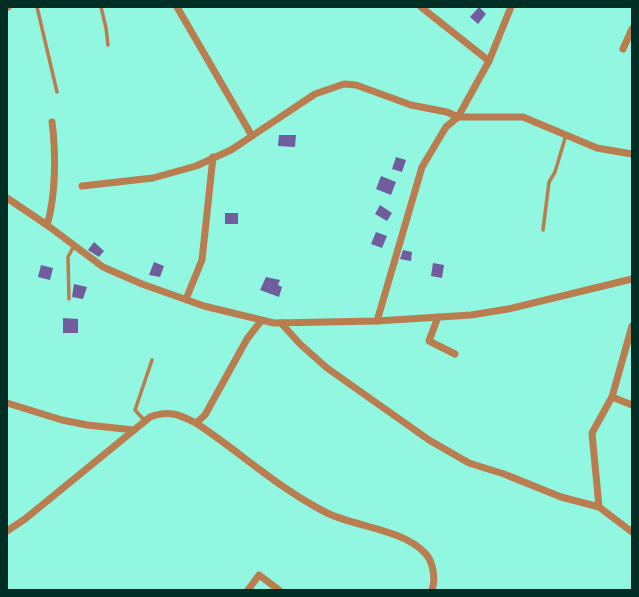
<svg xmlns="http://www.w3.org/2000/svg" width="639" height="597" viewBox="0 0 639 597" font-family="Ubuntu,sans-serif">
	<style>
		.building { fill: #715c9d }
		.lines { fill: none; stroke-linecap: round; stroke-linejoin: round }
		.service { stroke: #b97d50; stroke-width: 3.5 }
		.minor { stroke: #b97d50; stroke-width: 7 }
	</style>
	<rect width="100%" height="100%" fill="#91f7e0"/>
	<g class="building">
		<polygon points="479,7 486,14 478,24 470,17"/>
		<polygon points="279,135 296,135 295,147 278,146"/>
		<polygon points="396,157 406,160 402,172 392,169"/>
		<polygon points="381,176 396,182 391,195 376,189"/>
		<polygon points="380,205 392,213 387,221 375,214"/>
		<rect x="225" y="213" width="13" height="11"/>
		<polygon points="376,232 387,236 382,248 371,244"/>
		<polygon points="94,242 104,251 99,257 88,250"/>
		<polygon points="403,250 412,252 411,261 400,259"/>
		<polygon points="154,262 164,266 160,277 149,275"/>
		<polygon points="433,263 444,265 442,278 431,276"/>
		<polygon points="41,265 53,268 50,280 38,277"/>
		<polygon points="266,277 280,280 278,285 282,287 279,297 260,290"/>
		<polygon points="74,284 87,287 83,299 72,297"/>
		<polygon points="63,318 78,319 78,333 63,333"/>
	</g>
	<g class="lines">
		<g class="service">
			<polyline points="37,7 57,92"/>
			<polyline points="101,7 106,28 108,45"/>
			<polyline points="543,230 549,182 555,172 566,135"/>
			<polyline points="69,299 68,257 74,246"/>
			<polyline points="145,421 135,410 152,360"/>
		</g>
		<g class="minor">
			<polyline points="7,7 8,7"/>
			<polyline points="177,7 252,136"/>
			<polyline points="421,7 489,61"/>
			<polyline points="623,49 632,29"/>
			<polyline points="82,186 153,178 196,166 231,150 315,94 344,84 356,85 411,105 447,112 458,117 523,117 597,148 632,154"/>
			<polyline points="7,198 47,225 103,267 142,284 204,306 274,323 377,321 471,315 508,309 632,279"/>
			<path d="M47,225C56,196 56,152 52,122"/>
			<polyline points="186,299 202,260 213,157"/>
			<polyline points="438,317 429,341 455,354"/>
			<polyline points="377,321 422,167 446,127 458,117 489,61 511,7"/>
			<polyline points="281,323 300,344 327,368 429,440 469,463 504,474 561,497 599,507 632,532"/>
			<polyline points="612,397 632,405"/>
			<polyline points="7,403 62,420 87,425 134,430"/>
			<polyline points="196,423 205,415 247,339 261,321"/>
			<polyline points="599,507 592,433 612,397 632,326"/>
			<path d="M7,531L25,519L150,417C169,410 178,414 196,423C240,452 279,489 327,513C356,527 402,529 425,553C433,561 436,579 432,590"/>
			<polyline points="248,590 259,575 279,590"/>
		</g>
	</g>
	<rect width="639" height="597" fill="none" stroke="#002e25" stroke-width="16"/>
</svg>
